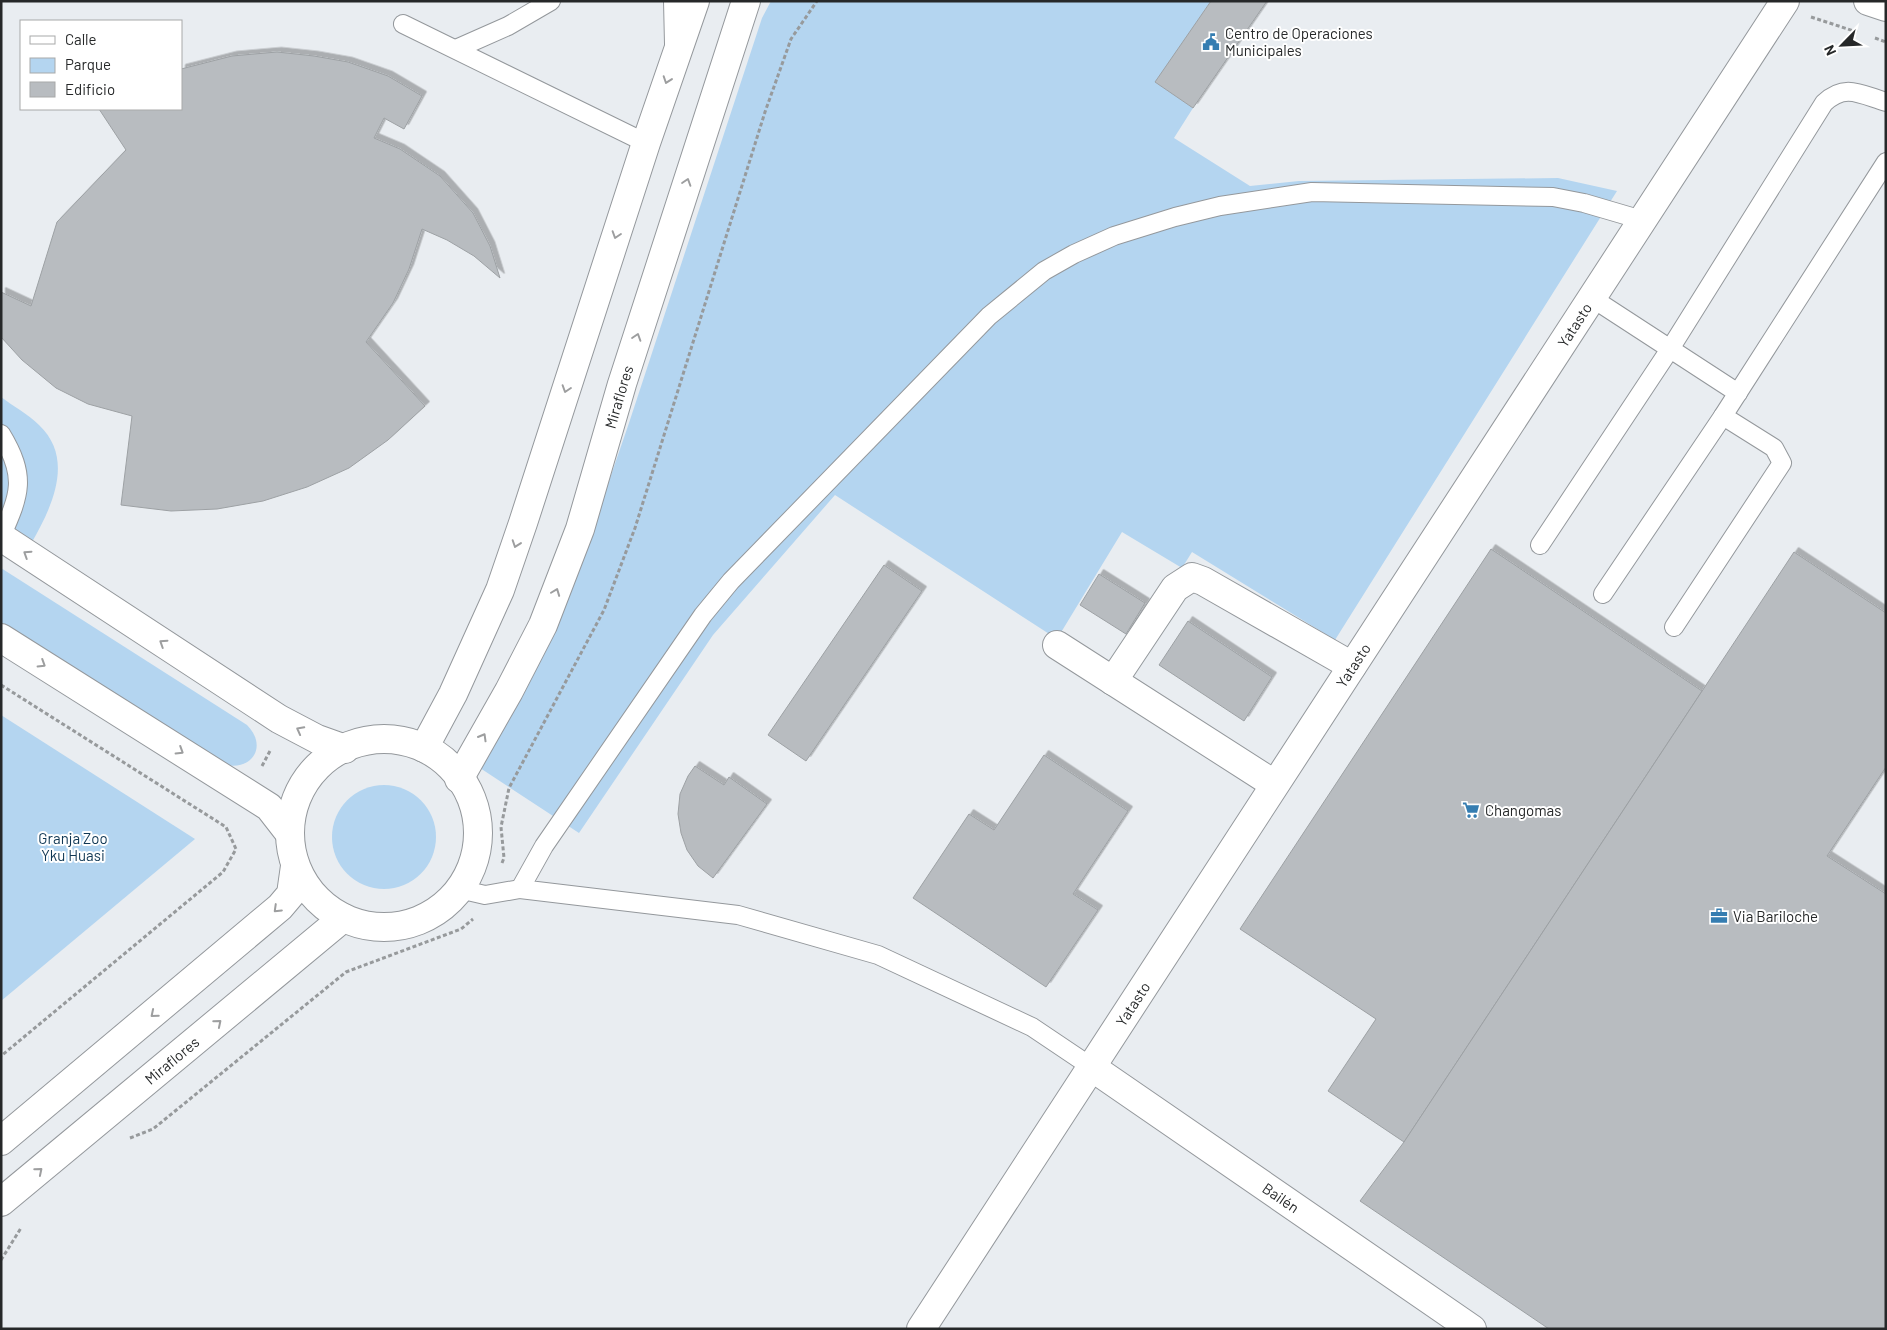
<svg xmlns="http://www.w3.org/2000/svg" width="1887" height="1330" viewBox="0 0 1887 1330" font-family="Barlow,sans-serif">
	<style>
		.green { fill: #b4d5f0 }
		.building { fill: #b8bcc0; stroke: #9da1a4; filter: url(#shadow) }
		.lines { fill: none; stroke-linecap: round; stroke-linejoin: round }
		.service-casing { stroke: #94989c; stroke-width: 20 }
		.minor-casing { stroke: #94989c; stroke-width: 30 }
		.tertiary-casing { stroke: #94989c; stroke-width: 30 }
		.primary-casing { stroke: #94989c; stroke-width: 30 }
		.path { stroke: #979a9c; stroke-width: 3; stroke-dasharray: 4 2.5; stroke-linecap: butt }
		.service { stroke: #fff; stroke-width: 18 }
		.minor { stroke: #fff; stroke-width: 28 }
		.tertiary { stroke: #fff; stroke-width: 28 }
		.primary { stroke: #fff; stroke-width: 28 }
		.oneway { stroke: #9d9e9f }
		.labels { text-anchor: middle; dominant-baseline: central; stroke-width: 4; stroke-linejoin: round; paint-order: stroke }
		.poi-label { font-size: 15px; fill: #262829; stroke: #fff; text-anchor: start }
		.street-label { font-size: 15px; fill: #262829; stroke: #fff }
		.park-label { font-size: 15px; fill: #0f3754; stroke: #fff }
	</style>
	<defs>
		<filter id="shadow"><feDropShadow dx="4.5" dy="-4.5" stdDeviation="0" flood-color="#0004"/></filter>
	</defs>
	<rect width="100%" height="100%" fill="#e9edf1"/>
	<g class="green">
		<polygon points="771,1 1211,1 1156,82 1193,108 1174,138 1250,186 1299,181 1558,178 1617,191 1335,640 1192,552 1182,568 1122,532 1057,639 835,495 713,635 579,833 480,768 579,568 629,423 762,18"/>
		<path d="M1,397C13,406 28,414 39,425C75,459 52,507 32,542L1,522Z"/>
		<path d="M1,568L247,725C267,745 254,770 226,765L1,622Z"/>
		<polygon points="1,715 195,839 1,1001"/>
		<circle cx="384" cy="837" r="52"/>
	</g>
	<g class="building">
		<polygon points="1211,1 1267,1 1193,108 1155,82"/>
		<polygon points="277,52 314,56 348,62 388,76 422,96 404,129 384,118 374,138 400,149 440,176 473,213 490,246 500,278 474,256 447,240 422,229 409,269 393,303 366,342 425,406 388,440 349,468 307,487 263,501 217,509 171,511 121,505 132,416 88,404 56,388 22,360 1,337 1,292 31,306 57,222 126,150 99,109 181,109 181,69 232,56"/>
		<polygon points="1491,549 1702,691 1404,1142 1328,1091 1376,1019 1240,929"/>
		<polygon points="1794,552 1886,613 1886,767 1827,856 1886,894 1886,1329 1549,1329 1360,1201 1404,1142"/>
		<polygon points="884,565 922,591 806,761 768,735"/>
		<polygon points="1099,574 1145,603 1126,634 1080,605"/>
		<polygon points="1188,621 1272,677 1244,721 1159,665"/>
		<polygon points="1044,755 1128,811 1073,894 1098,910 1046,987 913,898 969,814 994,830"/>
		<polygon points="695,766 724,785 729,777 767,804 713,878 698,866 687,850 681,833 678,814 680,794 688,776"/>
	</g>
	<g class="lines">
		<g class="service-casing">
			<g id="service">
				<polyline points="403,24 646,143"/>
				<polyline points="456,49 508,26 551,1"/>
				<polyline points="1592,298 1738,393"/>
				<path d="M1,434C27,477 20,494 1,537"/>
				<path d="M1540,545L1670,349L1824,103C1845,83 1860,94 1886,102"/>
				<polyline points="1603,594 1723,416 1886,162"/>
				<polyline points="1674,627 1782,463 1774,448 1723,416"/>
				<polyline points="459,889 485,895 520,889"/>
				<polyline points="1090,1066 1032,1027 878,955 738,915 520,889 544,846 703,615 731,581 989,316 1044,271 1074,254 1114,236 1175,217 1220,206 1312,192 1553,197 1584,203 1642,220"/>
			</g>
		</g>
		<g class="minor-casing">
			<g id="minor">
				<polyline points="1057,645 1274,784"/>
				<polyline points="1113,681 1175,588 1192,577 1203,581 1352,666"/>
				<path id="s1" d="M1090,1066L1472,1329"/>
				<path id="s2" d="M921,1329L1785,1"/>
			</g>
		</g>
		<g class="tertiary-casing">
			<g id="tertiary">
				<polyline points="1,537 279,719 317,739 345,749"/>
				<polyline points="1,638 269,807 290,834"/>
				<circle cx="384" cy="833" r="94"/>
				<polyline points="424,748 453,694 500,590 523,523 646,143 695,1"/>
				<path id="s3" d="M459,779L509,691L543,625L580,529L622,384L746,1"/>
				<polyline points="1,1141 280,907 291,894 295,866"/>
				<path id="s4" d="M1,1202L343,918"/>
			</g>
		</g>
		<g class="primary-casing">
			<g id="primary">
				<polyline points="678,1 679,44"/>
				<polyline points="1868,1 1886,7"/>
			</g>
		</g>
		<g class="path">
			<polyline points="1811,17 1857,32"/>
			<polyline points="1875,38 1886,42"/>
			<polyline points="1,685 226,827 236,849 223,872 1,1056"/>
			<polyline points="262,766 271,749"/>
			<polyline points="502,863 504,858 501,827 509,788 604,610 635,528 765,112 791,39 817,1"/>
			<polyline points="130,1138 153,1129 346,972 461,929 473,919"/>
			<polyline points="1,1260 21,1228"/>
		</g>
		<use href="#service" class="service"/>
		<use href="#minor" class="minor"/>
		<use href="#tertiary" class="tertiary"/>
		<use href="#primary" class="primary"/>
	</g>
	<defs><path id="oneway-chevron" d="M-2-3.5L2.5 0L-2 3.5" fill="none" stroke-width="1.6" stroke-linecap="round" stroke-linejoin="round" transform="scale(1.25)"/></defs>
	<g class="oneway">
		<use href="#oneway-chevron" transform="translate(667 80) rotate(109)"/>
		<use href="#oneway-chevron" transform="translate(687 182) rotate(-72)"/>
		<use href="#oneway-chevron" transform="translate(616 235) rotate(108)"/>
		<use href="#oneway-chevron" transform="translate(637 337) rotate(-72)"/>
		<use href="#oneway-chevron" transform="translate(566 389) rotate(108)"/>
		<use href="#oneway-chevron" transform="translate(516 544) rotate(109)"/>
		<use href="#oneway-chevron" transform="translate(27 554) rotate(-147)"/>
		<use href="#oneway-chevron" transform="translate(556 592) rotate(-69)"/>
		<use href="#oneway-chevron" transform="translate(163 643) rotate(-147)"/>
		<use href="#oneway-chevron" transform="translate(42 664) rotate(32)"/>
		<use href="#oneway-chevron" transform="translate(300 730) rotate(-152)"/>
		<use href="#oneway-chevron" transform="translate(483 737) rotate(-60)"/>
		<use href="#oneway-chevron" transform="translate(180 751) rotate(32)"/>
		<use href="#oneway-chevron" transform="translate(277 909) rotate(136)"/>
		<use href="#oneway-chevron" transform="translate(154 1014) rotate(140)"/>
		<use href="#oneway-chevron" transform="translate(218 1023) rotate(-40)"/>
		<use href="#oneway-chevron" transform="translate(39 1171) rotate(-40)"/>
	</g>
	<defs>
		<g id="civic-bare" transform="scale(1.35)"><path d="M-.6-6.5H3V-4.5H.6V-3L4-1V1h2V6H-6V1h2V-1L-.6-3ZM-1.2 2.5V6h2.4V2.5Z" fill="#357db1" stroke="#fff" stroke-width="2.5" paint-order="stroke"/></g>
		<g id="supermarket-bare" transform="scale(1.35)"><path d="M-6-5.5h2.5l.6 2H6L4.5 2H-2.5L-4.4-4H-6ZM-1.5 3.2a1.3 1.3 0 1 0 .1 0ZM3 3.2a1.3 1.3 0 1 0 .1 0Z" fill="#357db1" stroke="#fff" stroke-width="2.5" paint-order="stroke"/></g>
		<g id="office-bare" transform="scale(1.35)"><path d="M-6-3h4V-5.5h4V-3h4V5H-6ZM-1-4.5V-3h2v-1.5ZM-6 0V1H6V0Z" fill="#357db1" stroke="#fff" stroke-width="2.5" paint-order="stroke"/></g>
	</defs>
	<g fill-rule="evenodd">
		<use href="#civic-bare" x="1211" y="42"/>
		<use href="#supermarket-bare" x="1471" y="810"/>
		<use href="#office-bare" x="1719" y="916"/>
	</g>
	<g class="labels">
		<g class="poi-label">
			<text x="1225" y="33">Centro de Operaciones<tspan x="1225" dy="17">Municipales</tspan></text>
			<text x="1485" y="810">Changomas</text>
			<text x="1733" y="916">Via Bariloche</text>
		</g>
		<g class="street-label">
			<text stroke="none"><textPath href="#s2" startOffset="1198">Yatasto</textPath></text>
			<text stroke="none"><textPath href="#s3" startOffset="416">Miraflores</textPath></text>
			<text stroke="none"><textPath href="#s2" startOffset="792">Yatasto</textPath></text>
			<text stroke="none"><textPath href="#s2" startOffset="388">Yatasto</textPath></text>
			<text stroke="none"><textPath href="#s4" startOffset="222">Miraflores</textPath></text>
			<text stroke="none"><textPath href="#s1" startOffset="232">Bailén</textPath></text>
		</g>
		<g class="park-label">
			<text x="73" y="838">Granja Zoo<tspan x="73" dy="17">Yku Huasi</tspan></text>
		</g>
	</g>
	<rect width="1887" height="1330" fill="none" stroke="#262829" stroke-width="5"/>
	<rect x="20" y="20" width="162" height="90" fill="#ffffff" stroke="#a8a9a9"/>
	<rect x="30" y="36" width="25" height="8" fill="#ffffff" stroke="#a8a9a9"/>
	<text x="65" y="45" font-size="15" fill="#262829">Calle</text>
	<rect x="30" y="58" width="25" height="15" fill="#b4d5f0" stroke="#a8a9a9"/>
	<text x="65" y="70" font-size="15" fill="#262829">Parque</text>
	<rect x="30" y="82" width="25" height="15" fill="#b8bcc0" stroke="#a8a9a9"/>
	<text x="65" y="95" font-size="15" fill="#262829">Edificio</text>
	<g transform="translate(1842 45) rotate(246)" stroke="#ffffff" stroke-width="4" paint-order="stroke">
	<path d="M0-4L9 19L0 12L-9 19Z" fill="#262829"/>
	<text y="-8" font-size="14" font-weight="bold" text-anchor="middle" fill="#262829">N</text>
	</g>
</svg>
